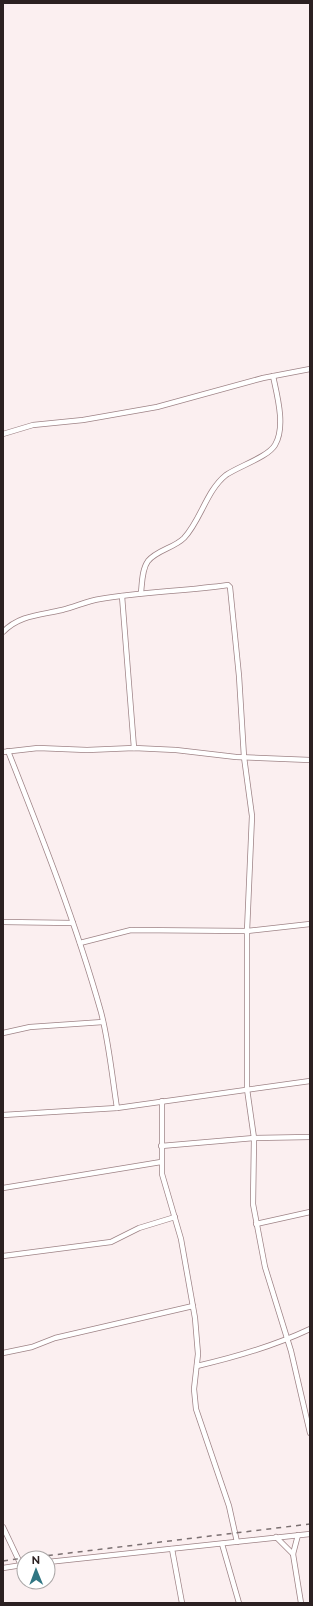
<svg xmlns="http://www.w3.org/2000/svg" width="313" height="1606" viewBox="0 0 313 1606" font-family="Raleway,sans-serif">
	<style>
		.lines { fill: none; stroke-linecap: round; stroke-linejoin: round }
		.street-casing { stroke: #9e8386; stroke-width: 6 }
		.street { stroke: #fff; stroke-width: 4.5 }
		.rail { stroke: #7b7071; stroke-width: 1.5; stroke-dasharray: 5 5; stroke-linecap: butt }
	</style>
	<rect width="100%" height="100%" fill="#fbeff0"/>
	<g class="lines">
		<g class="street-casing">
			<g id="street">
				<polyline points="3,434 33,425 83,420 157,407 263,378 310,369"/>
				<path d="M141,593C142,583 142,569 148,561C157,550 174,548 184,538C201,520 206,491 226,475C239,466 268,457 275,445C286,427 277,395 273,376"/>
				<polyline points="122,596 134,748"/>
				<path d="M3,632C19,615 41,615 62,610C75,607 87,601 100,599C142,592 185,591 228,585L230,587L239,676L244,757L252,816L247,931V1089L254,1138L253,1204L265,1267L291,1351L310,1433"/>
				<path d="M8,751C42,837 76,923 101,1012C109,1043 112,1076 117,1108"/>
				<polyline points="3,752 38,748 87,750 134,748 176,750 236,757 310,760"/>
				<polyline points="3,922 73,923"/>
				<polyline points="80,943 131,930 247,931 310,924"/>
				<polyline points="3,1033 30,1027 103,1022"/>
				<polyline points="162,1101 162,1174 181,1239 195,1318 198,1354 194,1389 196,1409 229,1506 237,1542"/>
				<polyline points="3,1115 117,1108 310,1081"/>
				<polyline points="161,1146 254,1138 310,1137"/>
				<polyline points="3,1188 161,1162"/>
				<polyline points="256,1224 310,1212"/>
				<polyline points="3,1256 111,1242 139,1228 175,1217"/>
				<polyline points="3,1353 32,1347 55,1338 193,1306"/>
				<path d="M197,1366C236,1357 274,1346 310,1329"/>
				<polyline points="3,1527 21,1565"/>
				<polyline points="298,1535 293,1554 301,1603"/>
				<polyline points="276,1537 293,1554"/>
				<polyline points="222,1544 239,1603"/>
				<polyline points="172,1549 182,1603"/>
				<polyline points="48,1562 310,1534"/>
				<polyline points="3,1568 22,1565"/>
			</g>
		</g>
		<use href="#street" class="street"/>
		<g class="rail">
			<polyline points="28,1558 310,1524"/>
			<polyline points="3,1561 24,1558"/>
		</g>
	</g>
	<rect width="313" height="1606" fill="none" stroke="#2b2021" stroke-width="8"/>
	<g transform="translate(36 1570) rotate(359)"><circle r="19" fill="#ffffff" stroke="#aaa6a6"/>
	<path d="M0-3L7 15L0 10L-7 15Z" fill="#307683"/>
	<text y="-6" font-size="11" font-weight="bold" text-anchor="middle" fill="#2b2021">N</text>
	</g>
</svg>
